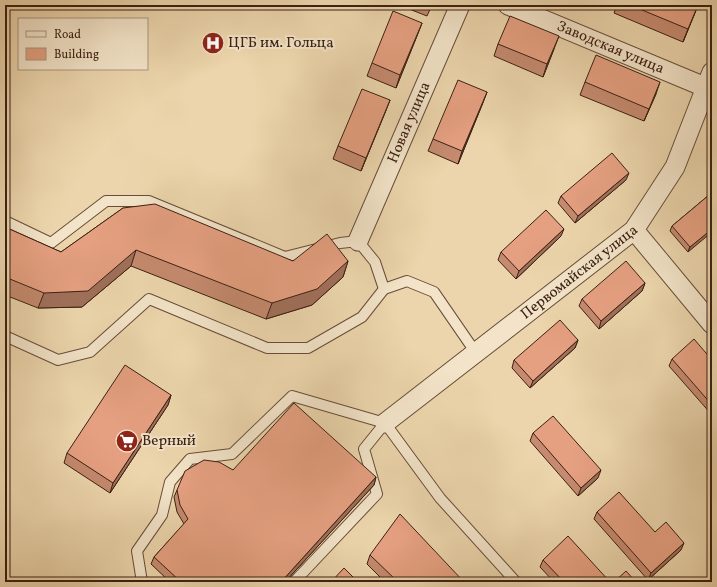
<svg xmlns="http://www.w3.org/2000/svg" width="717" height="587" viewBox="0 0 717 587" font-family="Vollkorn,serif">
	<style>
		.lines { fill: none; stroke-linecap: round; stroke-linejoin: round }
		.service-casing { stroke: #674d39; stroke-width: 12 }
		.minor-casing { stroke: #674d39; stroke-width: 21 }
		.service { stroke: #f3e4c9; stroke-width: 10 }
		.minor { stroke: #f3e4c9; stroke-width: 19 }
		.wall { fill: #c58a6f; stroke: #3b2013 }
		.shaded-wall { fill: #a0705a; stroke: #3b2013 }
		.building { fill: #e5a081; stroke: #3b2013 }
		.labels { text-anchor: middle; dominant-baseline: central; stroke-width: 4; stroke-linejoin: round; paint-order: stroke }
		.poi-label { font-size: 15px; fill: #3b2013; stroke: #f3e4c9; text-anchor: start }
		.street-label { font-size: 15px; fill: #3b2013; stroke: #f3e4c9 }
	</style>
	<rect width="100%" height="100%" fill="#ecd5ac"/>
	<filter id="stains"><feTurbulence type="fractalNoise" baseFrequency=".005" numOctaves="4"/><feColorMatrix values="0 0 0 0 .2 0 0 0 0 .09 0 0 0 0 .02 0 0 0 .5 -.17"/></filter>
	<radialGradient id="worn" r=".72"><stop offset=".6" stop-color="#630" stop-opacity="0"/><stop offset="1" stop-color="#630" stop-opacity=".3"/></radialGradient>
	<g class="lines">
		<g class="service-casing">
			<g id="service">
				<polyline points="5,221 51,243 106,201 149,201 285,257 340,243 358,241 375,262 384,289 362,317 308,348 267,348 149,299 90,352 58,360 5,336"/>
				<polyline points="384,289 407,281 434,292 476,353"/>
				<polyline points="385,423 440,498 516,582"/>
				<polyline points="142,582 137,551 162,515 170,482 190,459 232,454 292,396 385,423 364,449 377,494 294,582"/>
			</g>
		</g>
		<g class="minor-casing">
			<g id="minor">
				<path id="s1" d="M508,5L712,90"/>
				<polyline points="634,230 712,324"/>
				<path id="s2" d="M358,241L460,5"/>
				<path id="s3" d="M385,423L634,230L675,167L712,72"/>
			</g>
		</g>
		<use href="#service" class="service"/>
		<use href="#minor" class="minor"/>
	</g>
	<g class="wall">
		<polygon points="399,5 432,5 427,16"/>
		<polygon points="617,5 698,5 683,42 614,13"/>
		<polygon points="422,23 396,88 367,76 372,63"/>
		<polygon points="498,44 554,49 543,77 494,56"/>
		<polygon points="585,82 656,94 644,121 580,95"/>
		<polygon points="487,92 482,105 458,164 428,151 433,139"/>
		<polygon points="390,100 361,171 333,159 338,146"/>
		<polygon points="626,180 575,223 558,203 561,196"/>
		<polygon points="709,195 688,252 670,231 672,226"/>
		<polygon points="123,208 293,261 348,261 343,277 312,305 266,319 131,266 82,307 38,308 5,295 5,227 61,252"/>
		<polygon points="561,236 516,279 498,260 501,252"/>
		<polygon points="645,283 642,291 599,329 579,306 582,299"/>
		<polygon points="578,340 575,348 530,388 512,368 514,360"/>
		<polygon points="672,359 712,360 712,415 669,366"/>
		<polygon points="171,395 168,405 110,493 64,463 67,453"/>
		<polygon points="533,433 598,478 578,496 530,441"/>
		<polygon points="233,470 376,477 374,485 285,582 170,582 151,564 154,557 184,524 177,512 174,497 177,490"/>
		<polygon points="597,512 655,532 681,550 648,580 594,519"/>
		<polygon points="370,555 464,582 385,582 367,564"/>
		<polygon points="543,560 610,582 554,582 540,567"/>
	</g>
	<g class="shaded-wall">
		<polygon points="698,5 695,13 683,42 688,29"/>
		<polygon points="422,23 417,36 396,88 400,75"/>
		<polygon points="559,36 554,49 543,77 547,64"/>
		<polygon points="660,82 656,94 644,121 649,109"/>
		<polygon points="487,92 482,105 458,164 462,151"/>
		<polygon points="390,100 385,113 361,171 366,158"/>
		<polygon points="629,173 626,180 575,223 578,216"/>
		<polygon points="564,229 561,236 516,279 519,271"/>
		<polygon points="712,229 712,232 688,252 690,247"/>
		<polygon points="136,250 131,266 82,307 38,308 44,293"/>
		<polygon points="348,261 343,277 312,305 266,319 272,303"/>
		<polygon points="645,283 642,291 599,329 601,321"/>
		<polygon points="578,340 575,348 530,388 533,381"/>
		<polygon points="171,395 168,405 110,493 113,483"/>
		<polygon points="601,470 598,478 578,496 581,488"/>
		<polygon points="376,477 374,485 285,582 281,582"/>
		<polygon points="684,543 681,550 648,580 651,573"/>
	</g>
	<g class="building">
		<polygon points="630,5 698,5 688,29"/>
		<polygon points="393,11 422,23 400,75 372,63"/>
		<polygon points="510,16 559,36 547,64 498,44"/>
		<polygon points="596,55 660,82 649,109 585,82"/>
		<polygon points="458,80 487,92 462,151 433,139"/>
		<polygon points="362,89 390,100 366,158 338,146"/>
		<polygon points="612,153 629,173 578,216 561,196"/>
		<polygon points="709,195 712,198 712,229 690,247 672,226"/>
		<polygon points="155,204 293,261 327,234 348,261 317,289 272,303 136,250 88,291 44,293 5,277 5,227 61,252 123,208"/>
		<polygon points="546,210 564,229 519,271 501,252"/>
		<polygon points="626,261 645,283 601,321 582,299"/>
		<polygon points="560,320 578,340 533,381 514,360"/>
		<polygon points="694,339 712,360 712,405 672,359"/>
		<polygon points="125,365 171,395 113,483 67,453"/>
		<polygon points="294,403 376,477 281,582 181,582 154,557 188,519 180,505 177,490 185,471 204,460 219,462 233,470"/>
		<polygon points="553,416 601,470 581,488 533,433"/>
		<polygon points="619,492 655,532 666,522 684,543 651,573 597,512"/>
		<polygon points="400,514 464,582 398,582 370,555"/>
		<polygon points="568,536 610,582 564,582 543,560"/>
		<polygon points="344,568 358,582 331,582"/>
		<polygon points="626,571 636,582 614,582"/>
	</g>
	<defs>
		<g id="hospital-disc" transform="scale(1.15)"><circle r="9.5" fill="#8f2418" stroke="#f3e4c9"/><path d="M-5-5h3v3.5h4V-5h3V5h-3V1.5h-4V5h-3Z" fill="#fff"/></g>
		<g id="supermarket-disc" transform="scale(1.15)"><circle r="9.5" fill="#8f2418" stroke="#f3e4c9"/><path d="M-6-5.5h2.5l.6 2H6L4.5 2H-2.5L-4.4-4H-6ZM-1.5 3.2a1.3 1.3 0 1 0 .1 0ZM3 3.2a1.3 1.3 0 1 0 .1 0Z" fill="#fff"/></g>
	</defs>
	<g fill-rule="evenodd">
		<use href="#hospital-disc" x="213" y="43"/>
		<use href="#supermarket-disc" x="127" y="441"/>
	</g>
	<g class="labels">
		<g class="poi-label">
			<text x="228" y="43">ЦГБ им. Гольца</text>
			<text x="142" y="441">Верный</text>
		</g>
		<g class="street-label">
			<text stroke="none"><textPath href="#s1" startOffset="111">Заводская улица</textPath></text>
			<text stroke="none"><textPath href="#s2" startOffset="129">Новая улица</textPath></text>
			<text stroke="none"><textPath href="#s3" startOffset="246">Первомайская улица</textPath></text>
		</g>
	</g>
	<rect width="717" height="587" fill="none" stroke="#ecd5ac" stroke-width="20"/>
	<rect x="6" y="6" width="705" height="575" fill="none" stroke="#3b2013" stroke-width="2"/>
	<rect x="10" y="10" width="697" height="567" fill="none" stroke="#3b2013"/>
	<rect x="18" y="18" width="130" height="52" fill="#f3e4c9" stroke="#a99680"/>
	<rect x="26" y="31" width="20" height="6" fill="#f3e4c9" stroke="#a99680"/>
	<text x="54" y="38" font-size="12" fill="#3b2013">Road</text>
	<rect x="26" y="48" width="20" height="12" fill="#e5a081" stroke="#a99680"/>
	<text x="54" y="58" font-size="12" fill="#3b2013">Building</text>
	<rect width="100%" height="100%" filter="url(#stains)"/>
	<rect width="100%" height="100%" fill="url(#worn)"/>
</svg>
